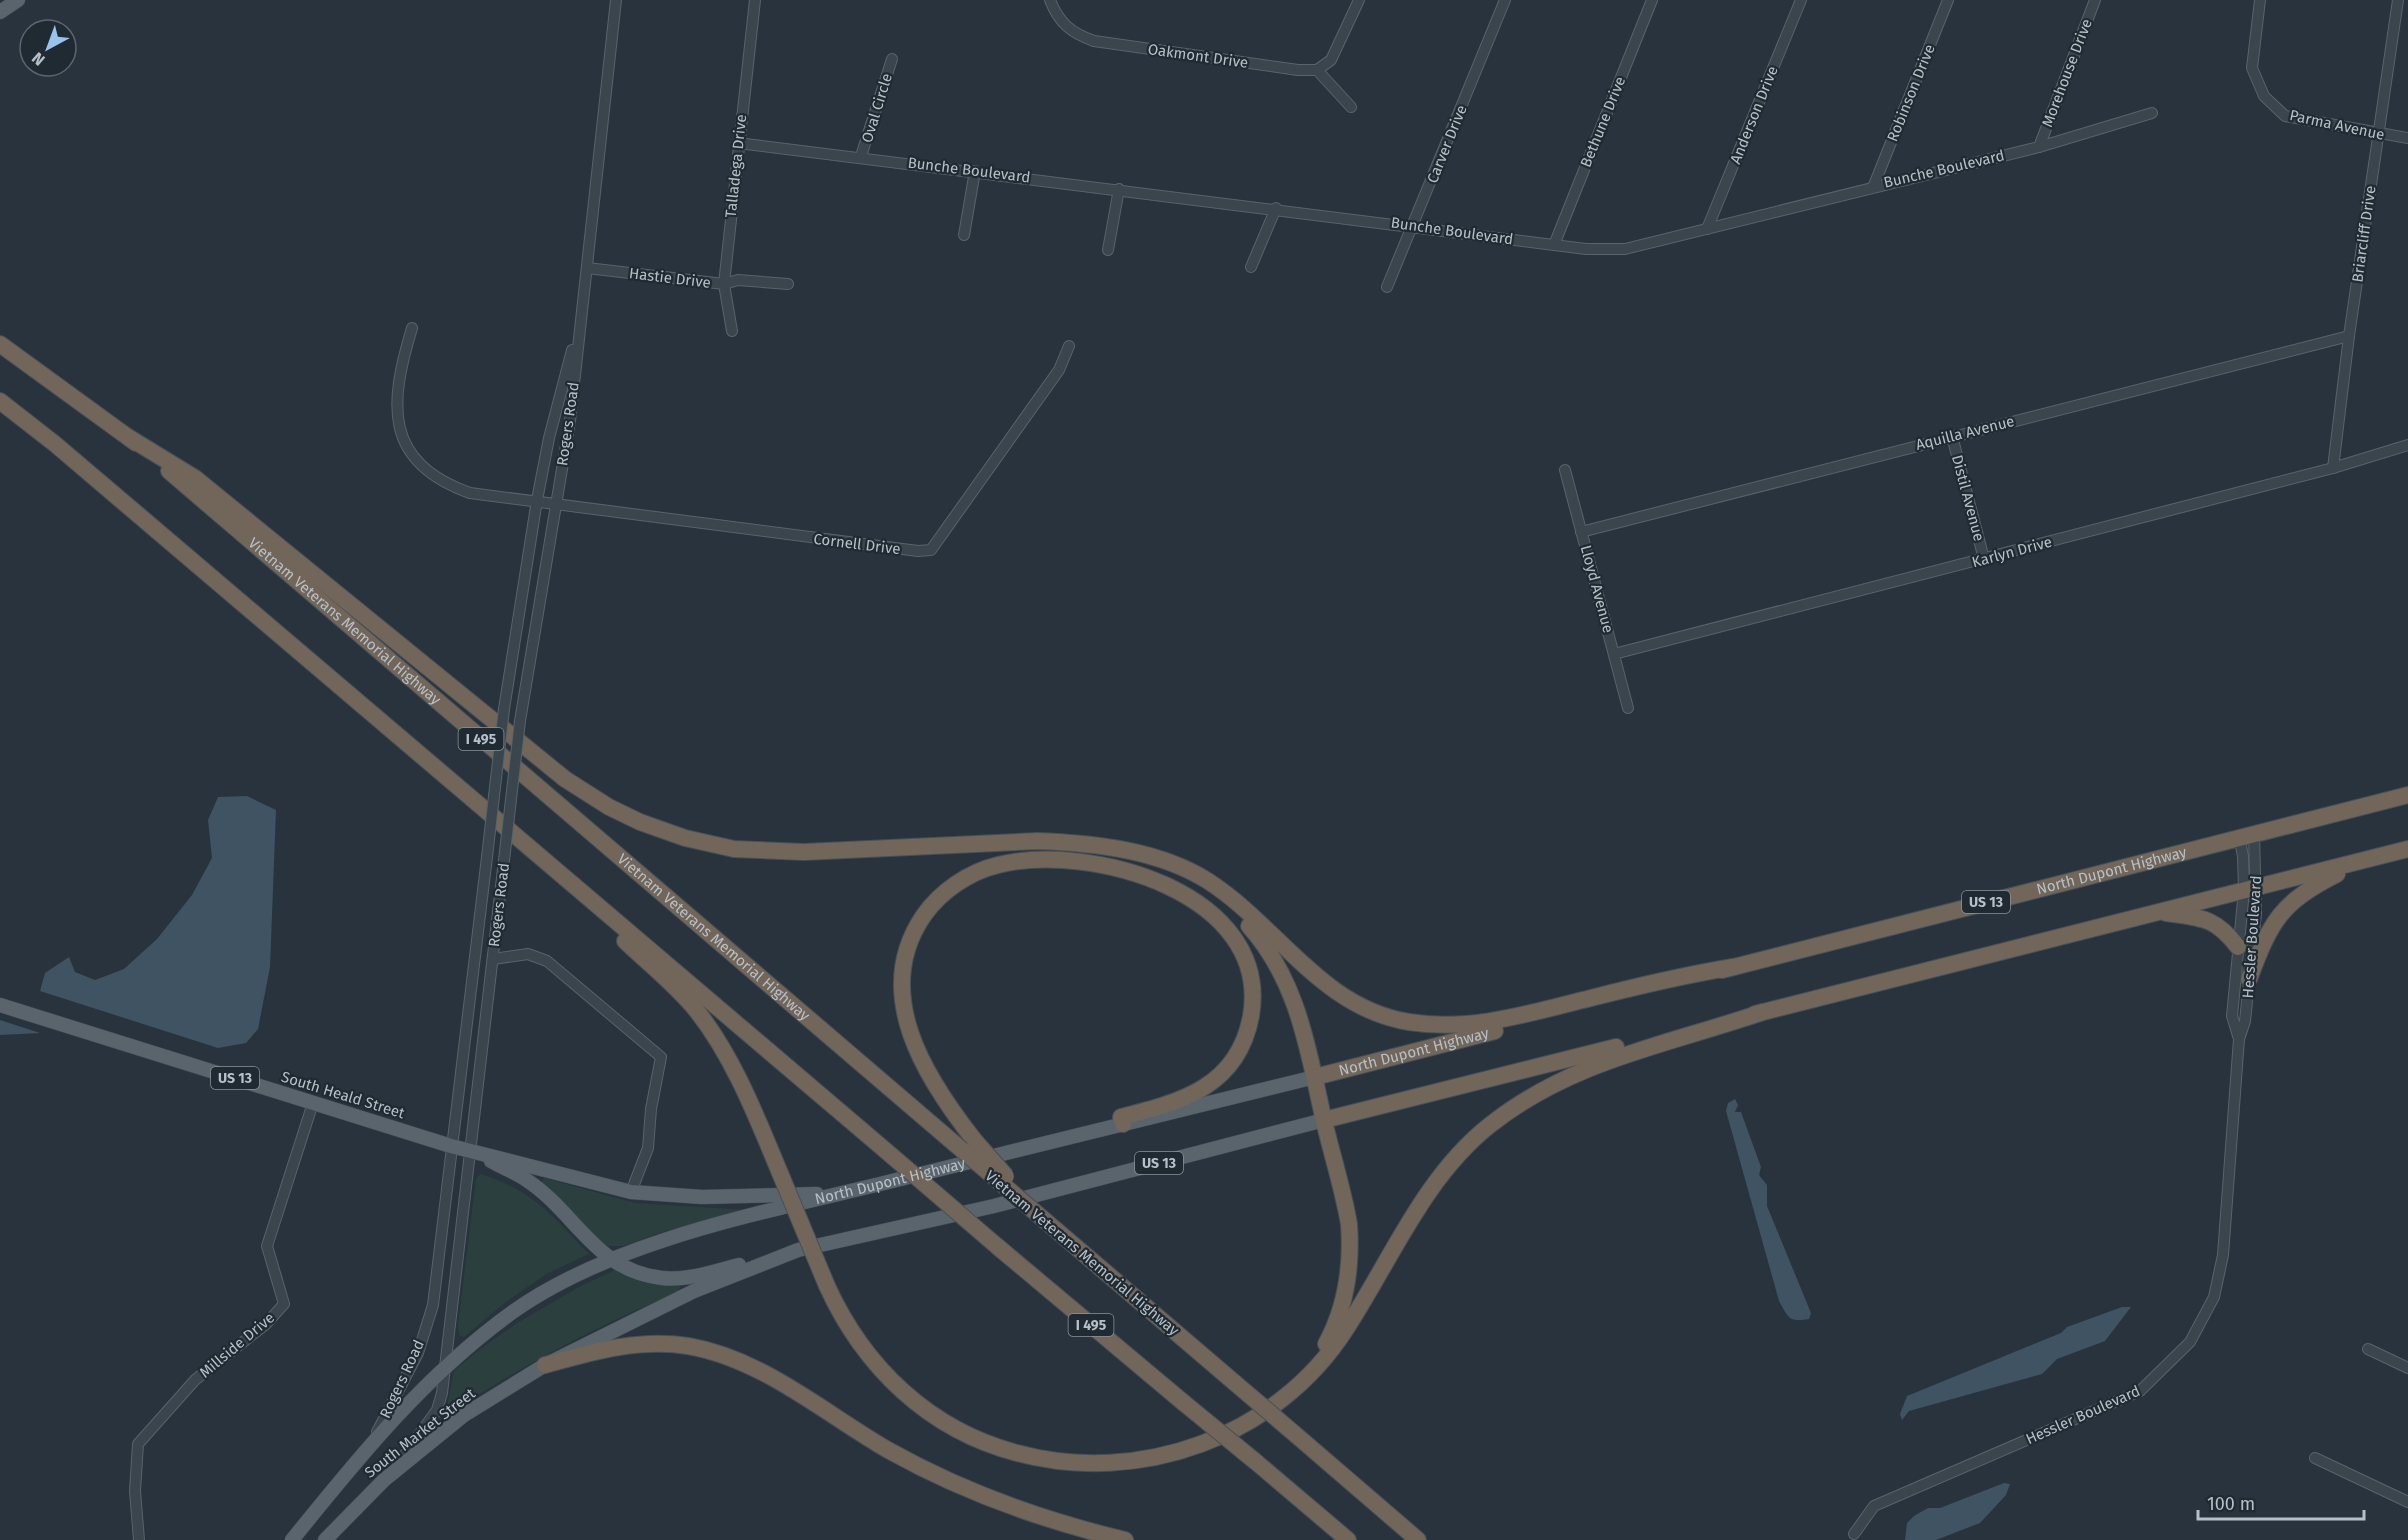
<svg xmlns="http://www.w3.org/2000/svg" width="2408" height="1540" viewBox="0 0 2408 1540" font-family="'Fira Sans',sans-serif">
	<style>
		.green { fill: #2b403e }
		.water { fill: #405363 }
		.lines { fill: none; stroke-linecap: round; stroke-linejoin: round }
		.minor-casing { stroke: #59636b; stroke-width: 12 }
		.major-casing { stroke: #444e56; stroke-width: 15 }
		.highway-casing { stroke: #465058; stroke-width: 18 }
		.minor { stroke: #3b454d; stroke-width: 10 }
		.major { stroke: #5a646d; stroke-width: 14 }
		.highway { stroke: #726559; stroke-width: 16 }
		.minor-bridge-casing { stroke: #59636b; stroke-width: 12; stroke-linecap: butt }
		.highway-bridge-casing { stroke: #465058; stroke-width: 18; stroke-linecap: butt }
		.minor-bridge { stroke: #3b454d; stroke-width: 10 }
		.highway-bridge { stroke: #726559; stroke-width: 16 }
		.labels { text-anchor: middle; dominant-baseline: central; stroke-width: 4.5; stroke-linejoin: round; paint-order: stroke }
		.shield { fill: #202a32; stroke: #8a939b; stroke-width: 1.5 }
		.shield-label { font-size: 14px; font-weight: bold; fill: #b7c0c8 }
		.street-label { font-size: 15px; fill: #b7c0c8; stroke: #202a32 }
	</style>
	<rect width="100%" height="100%" fill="#28333d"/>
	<g class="green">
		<path d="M480,1174C535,1191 551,1215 589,1254L548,1273L507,1301L464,1337L459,1335L458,1326L476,1179Z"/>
		<polygon points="544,1178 635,1203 746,1210 662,1232 623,1246 608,1246 594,1236 541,1184"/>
		<path d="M615,1270C636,1283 656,1286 680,1286L679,1292C596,1325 520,1367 445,1416L454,1371L475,1353L517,1323L579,1287Z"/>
	</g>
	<g class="water">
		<polygon points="247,796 276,810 270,967 258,1029 246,1043 218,1048 40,991 45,973 69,957 75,972 95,980 124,969 157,939 192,895 212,858 208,820 218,797"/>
		<polygon points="0,1020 40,1033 0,1035"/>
		<path d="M1735,1099L1738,1105L1735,1112H1741L1761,1167L1759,1175L1767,1185V1206L1811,1313L1809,1319C1789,1322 1789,1319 1779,1301L1726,1111L1728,1103Z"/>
		<polygon points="2122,1307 2131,1307 2105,1341 2057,1359 2042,1374 1909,1411 1902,1420 1900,1414 1907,1396 2061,1333 2067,1327"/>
		<polygon points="2004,1483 2010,1484 2006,1495 1980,1523 1936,1540 1905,1540 1907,1523 1914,1516 1928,1508 1940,1508"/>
	</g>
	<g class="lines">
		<g class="minor-casing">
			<g id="minor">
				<path d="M1050,0C1059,23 1071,33 1094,41L1298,70H1317L1351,107"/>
				<polyline points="2260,0 2252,68 2264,96 2285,116 2408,138"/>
				<polyline points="1317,70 1331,60 1359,0"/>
				<polyline points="738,143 1586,249 1625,249 2039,147 2152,113"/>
				<polyline points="2039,147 2095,0"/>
				<polyline points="861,156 892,59"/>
				<polyline points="1874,185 1948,0"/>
				<polyline points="1707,229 1801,0"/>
				<polyline points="964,235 975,171"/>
				<polyline points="1554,245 1652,0"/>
				<polyline points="1108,250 1119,189"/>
				<polyline points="1251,267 1276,208"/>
				<polyline points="587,268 724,284 738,280 788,284"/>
				<polyline points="1387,287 1505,0"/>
				<path d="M412,328C389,404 383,462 470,493L918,551L931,550L1059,370L1069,346"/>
				<polyline points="732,331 724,284 755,0"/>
				<polyline points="1952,436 1984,559"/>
				<polyline points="2333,468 2349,336 2398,0"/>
				<polyline points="1565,470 1628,708"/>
				<polyline points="1581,532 2349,336"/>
				<polyline points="1614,654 2333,468 2408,445"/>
				<polyline points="504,709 537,500 549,438 572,350"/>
				<polyline points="520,721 570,421 616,0"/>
				<polyline points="493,959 528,954 547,961 661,1057 651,1109 648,1148 631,1192"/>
				<polyline points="2239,1039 2232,1016 2244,890 2243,856 2239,837"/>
				<polyline points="2368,1349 2408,1368"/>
				<polyline points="377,1432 418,1353 433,1305 487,857"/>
				<polyline points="2315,1458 2408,1502"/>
				<polyline points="398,1464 437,1410 442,1393 503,869"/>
				<polyline points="1854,1534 1874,1506 2140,1391 2190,1342 2214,1297 2223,1255 2239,1039 2245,1021 2256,914 2254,834"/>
				<polyline points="139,1540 135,1491 138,1444 195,1380 266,1324 284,1304 267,1246 313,1103"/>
			</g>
		</g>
		<g class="major-casing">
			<g id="major">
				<polyline points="0,12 18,0"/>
				<polyline points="0,1005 451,1146 631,1192 702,1197 817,1194"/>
				<path d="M491,1161C503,1168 517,1173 528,1181C577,1214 596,1271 662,1278C688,1281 715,1271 739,1265"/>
				<path id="s1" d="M292,1540C358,1458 427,1373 514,1311C615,1240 762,1213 880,1184C1025,1148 1170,1112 1315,1077"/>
				<polyline points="325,1540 384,1480 464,1415 545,1365 694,1291 798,1250 994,1206 1324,1120"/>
			</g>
		</g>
		<g class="highway-casing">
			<g id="highway">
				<polyline points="0,344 136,443"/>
				<polyline points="0,401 55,444 885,1150"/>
				<path d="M128,437L195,478L565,779L609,807L640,822L685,838L734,849L804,852L1037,841C1094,843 1159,850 1208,881C1278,926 1321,1008 1409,1022C1472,1032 1530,1013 1591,998C1638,986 1685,975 1733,967"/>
				<path id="s2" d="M169,471L955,1144"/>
				<path d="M2166,913C2202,918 2215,917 2238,947"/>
				<path d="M1249,926C1299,982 1308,1051 1324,1121C1332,1155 1343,1189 1349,1224C1352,1265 1346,1307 1326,1344"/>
				<path d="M625,941C649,964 676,985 697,1011C734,1058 757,1118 780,1173"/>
				<path id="s3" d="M1722,970L2408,795"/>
				<path d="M2249,979C2271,921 2280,903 2337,874"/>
				<polyline points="1755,1014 2408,849"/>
				<path id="s4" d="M1315,1077L1495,1031"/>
				<polyline points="1324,1120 1616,1047"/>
				<path d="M975,1141C926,1079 870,993 924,915C941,891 969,872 998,865C1090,842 1272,893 1251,1016C1238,1087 1181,1102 1121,1117L1123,1124"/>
				<polyline points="1042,1218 1235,1383"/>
				<polyline points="998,1247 1184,1403"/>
				<path d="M827,1286C864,1367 929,1430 1017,1453C1139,1486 1277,1437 1346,1329C1391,1260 1424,1177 1490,1125C1572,1060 1667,1045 1763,1012"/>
				<path d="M545,1365C592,1352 639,1338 688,1346C763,1359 824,1413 888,1450C963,1492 1041,1520 1125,1540"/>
				<polyline points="1296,1435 1418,1540"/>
				<polyline points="1256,1462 1348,1540"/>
			</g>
		</g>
		<use href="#minor" class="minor"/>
		<use href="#major" class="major"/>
		<use href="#highway" class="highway"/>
		<g class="minor-bridge-casing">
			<g id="minor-bridge">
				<polyline points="487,857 504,709"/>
				<polyline points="503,869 520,721"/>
			</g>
		</g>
		<g class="highway-bridge-casing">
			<g id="highway-bridge">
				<polyline points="975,1141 1006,1176"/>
				<polyline points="955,1144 1042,1218"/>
				<polyline points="885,1150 998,1247"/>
				<polyline points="780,1173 827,1286"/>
				<polyline points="1235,1383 1296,1435"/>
				<polyline points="1184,1403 1256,1462"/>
			</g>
		</g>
		<use href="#minor-bridge" class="minor-bridge"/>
		<use href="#highway-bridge" class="highway-bridge"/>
	</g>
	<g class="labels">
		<g class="shield">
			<rect x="458.5" y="728" width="45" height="22" rx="4.5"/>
			<rect x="1962" y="891" width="48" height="22" rx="4.5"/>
			<rect x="211" y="1067" width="48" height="22" rx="4.5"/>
			<rect x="1135" y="1152" width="48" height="22" rx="4.5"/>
			<rect x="1068.5" y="1314" width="45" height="22" rx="4.5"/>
		</g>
		<g class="shield-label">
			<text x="481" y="739">I 495</text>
			<text x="1986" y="902">US 13</text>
			<text x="235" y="1078">US 13</text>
			<text x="1159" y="1163">US 13</text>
			<text x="1091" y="1325">I 495</text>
		</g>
		<g class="street-label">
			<text transform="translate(1198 56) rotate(8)">Oakmont Drive</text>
			<text transform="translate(2067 73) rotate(-69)">Morehouse Drive</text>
			<text transform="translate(1911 93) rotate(-68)">Robinson Drive</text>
			<text transform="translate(877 108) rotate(-73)">Oval Circle</text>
			<text transform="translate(1754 115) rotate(-68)">Anderson Drive</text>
			<text transform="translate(1603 122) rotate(-68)">Bethune Drive</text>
			<text transform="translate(2337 125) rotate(12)">Parma Avenue</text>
			<text transform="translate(1447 144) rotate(-68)">Carver Drive</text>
			<text transform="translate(736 166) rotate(-84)">Talladega Drive</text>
			<text transform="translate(1944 169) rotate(-13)">Bunche Boulevard</text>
			<text transform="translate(969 170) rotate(7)">Bunche Boulevard</text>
			<text transform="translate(1452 231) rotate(8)">Bunche Boulevard</text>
			<text transform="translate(2364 234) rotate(-82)">Briarcliff Drive</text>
			<text transform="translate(670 278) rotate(7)">Hastie Drive</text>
			<text transform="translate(568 424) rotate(-82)">Rogers Road</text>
			<text transform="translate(1965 433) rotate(-14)">Aquilla Avenue</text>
			<text transform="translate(1968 498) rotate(75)">Distil Avenue</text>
			<text transform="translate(857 544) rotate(7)">Cornell Drive</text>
			<text transform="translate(2012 552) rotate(-15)">Karlyn Drive</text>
			<text transform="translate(1597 589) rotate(75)">Lloyd Avenue</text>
			<text stroke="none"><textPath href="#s2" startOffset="231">Vietnam Veterans Memorial Highway</textPath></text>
			<text stroke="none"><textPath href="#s3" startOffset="402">North Dupont Highway</textPath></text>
			<text transform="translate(499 905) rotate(-83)">Rogers Road</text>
			<text stroke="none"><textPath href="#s2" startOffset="717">Vietnam Veterans Memorial Highway</textPath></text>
			<text transform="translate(2252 937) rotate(-86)">Hessler Boulevard</text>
			<text stroke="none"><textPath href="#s4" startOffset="102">North Dupont Highway</textPath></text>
			<text transform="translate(343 1095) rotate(17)">South Heald Street</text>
			<text stroke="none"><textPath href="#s1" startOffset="720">North Dupont Highway</textPath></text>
			<text transform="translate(1082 1253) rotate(40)">Vietnam Veterans Memorial Highway</text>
			<text transform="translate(237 1345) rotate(-40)">Millside Drive</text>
			<text transform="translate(402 1379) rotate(-65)">Rogers Road</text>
			<text transform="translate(2083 1415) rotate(-24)">Hessler Boulevard</text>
			<text transform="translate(420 1433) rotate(-38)">South Market Street</text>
		</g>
	</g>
	<g transform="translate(48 48) rotate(221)"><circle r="28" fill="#202a32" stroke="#5c666e" stroke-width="1.5"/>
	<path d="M0-4.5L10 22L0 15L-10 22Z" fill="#98c3ed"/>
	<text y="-9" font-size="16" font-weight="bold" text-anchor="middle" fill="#b7c0c8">N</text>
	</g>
	<path d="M2198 1510v9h166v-9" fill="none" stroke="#b7c0c8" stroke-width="3"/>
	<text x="2207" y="1510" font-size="18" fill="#b7c0c8" stroke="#202a32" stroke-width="4.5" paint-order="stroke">100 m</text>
</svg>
